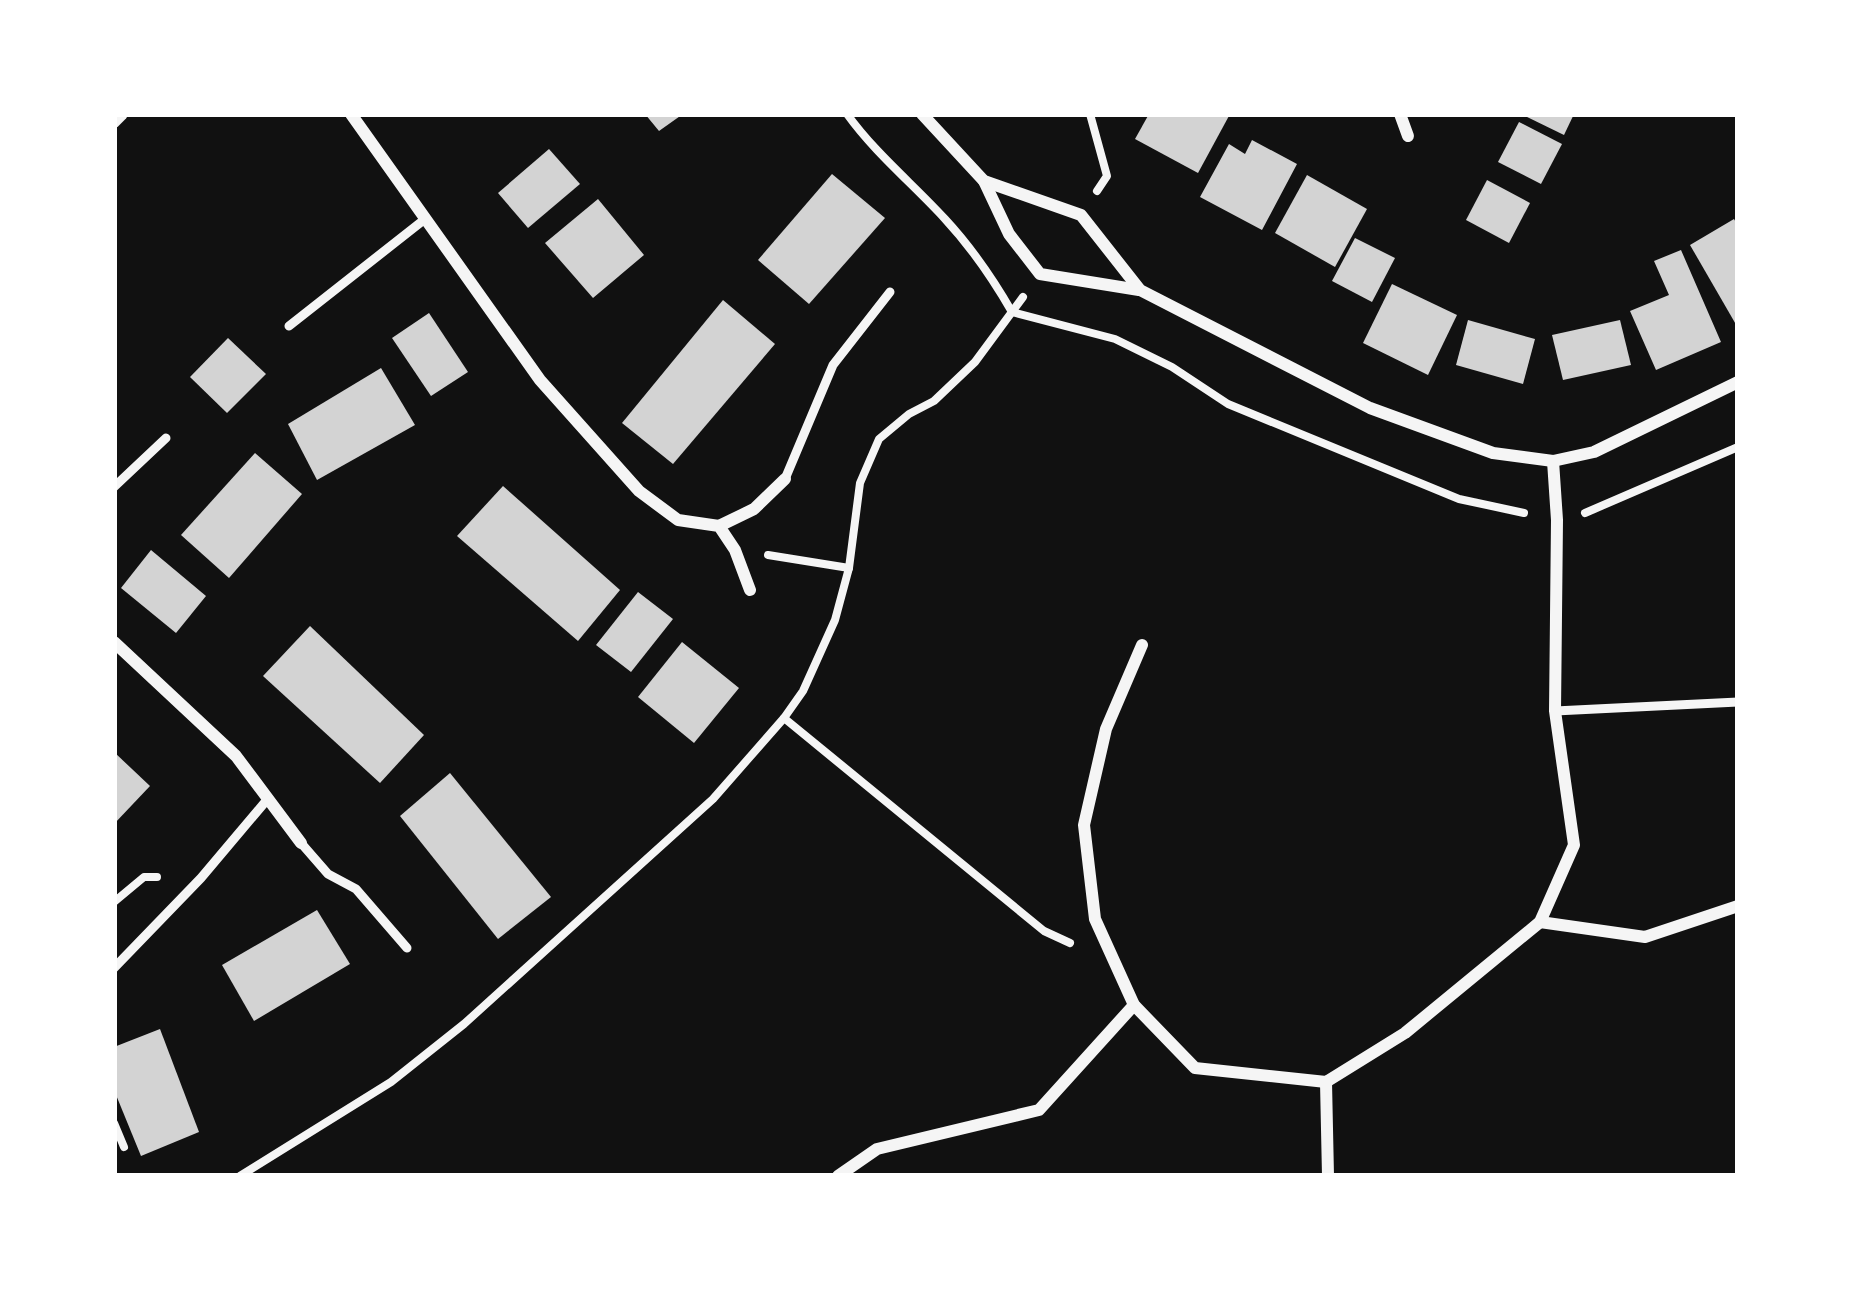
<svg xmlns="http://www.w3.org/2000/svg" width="1852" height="1290" viewBox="0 0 1852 1290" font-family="Montserrat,sans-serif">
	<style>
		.building { fill: #d3d3d3 }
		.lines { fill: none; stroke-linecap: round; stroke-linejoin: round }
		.path { stroke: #f5f5f5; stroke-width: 8 }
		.service { stroke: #f5f5f5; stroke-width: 9 }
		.minor { stroke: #f5f5f5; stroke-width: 12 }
	</style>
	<rect width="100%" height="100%" fill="#111"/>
	<g class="building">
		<polygon points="645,114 683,114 659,131"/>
		<polygon points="1149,114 1230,114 1198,173 1135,139"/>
		<polygon points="1521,114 1574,114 1564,135"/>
		<polygon points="1519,122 1562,144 1541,184 1498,162"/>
		<polygon points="1252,140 1297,164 1262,230 1200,197 1229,144 1245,154"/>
		<polygon points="549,149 580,184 528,228 498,193"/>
		<polygon points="832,174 885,218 809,304 758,260"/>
		<polygon points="1307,175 1367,209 1335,267 1275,233"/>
		<polygon points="1487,180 1530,203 1509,243 1466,220"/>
		<polygon points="598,199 644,255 593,298 545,243"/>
		<polygon points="1734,219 1738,226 1738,328 1690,245"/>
		<polygon points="1355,238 1395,258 1372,302 1332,281"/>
		<polygon points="1681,250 1721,342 1656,370 1630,311 1669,295 1654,261"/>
		<polygon points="1392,284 1457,315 1428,375 1363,343"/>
		<polygon points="723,300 775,344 673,464 622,423"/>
		<polygon points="429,313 468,372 431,396 392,338"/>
		<polygon points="1468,320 1535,339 1523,384 1456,365"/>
		<polygon points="1620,320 1631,365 1563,380 1552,335"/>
		<polygon points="228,338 266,374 227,413 190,377"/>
		<polygon points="381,368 415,425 317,480 288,424"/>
		<polygon points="255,453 302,494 229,578 181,535"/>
		<polygon points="503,486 620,590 578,641 457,536"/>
		<polygon points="151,550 206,596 176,633 121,588"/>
		<polygon points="638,592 673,619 631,672 596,645"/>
		<polygon points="310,626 424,735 380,783 263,676"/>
		<polygon points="682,642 739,688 694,743 638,697"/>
		<polygon points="114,752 150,786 114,824"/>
		<polygon points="450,773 551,897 498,939 400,816"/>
		<polygon points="317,910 350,964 254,1021 222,965"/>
		<polygon points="160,1029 199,1132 141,1156 114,1090 114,1047"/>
	</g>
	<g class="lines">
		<g class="path">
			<path d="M847,114C875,153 913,184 945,219C971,247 993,279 1012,312L1115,339L1172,367L1228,404L1459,499L1524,513"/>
			<polyline points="1090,114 1107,176 1097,191"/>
			<polyline points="1585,513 1738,447"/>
			<polyline points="768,555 849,568"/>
			<polyline points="784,718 1044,931 1070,943"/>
			<polyline points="114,902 144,877 157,877"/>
			<polyline points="114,1123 124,1147"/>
			<polyline points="240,1176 391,1082 464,1024 713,799 784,718 803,691 835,620 849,568 860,483 879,439 909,414 934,401 975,362 1023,297"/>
		</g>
		<g class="service">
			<polyline points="289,326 425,219"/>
			<polyline points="785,479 833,365 890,292"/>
			<polyline points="114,487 166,438"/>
			<polyline points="1555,711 1738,702"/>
			<polyline points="301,843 328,874 356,889 407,948"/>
			<polyline points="114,968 201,878 266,801"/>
		</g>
		<g class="minor">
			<polyline points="351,114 540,380 639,491 678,520 719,526 735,550 750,590"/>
			<polyline points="922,114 984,181 1081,215 1140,290 1370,408 1493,453 1553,461 1594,452 1738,382"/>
			<polyline points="1400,114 1408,136"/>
			<polyline points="114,122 122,114"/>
			<polyline points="984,181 1009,234 1040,274 1139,290"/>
			<polyline points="719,526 754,509 785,479"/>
			<polyline points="114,642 236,756 301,843"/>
			<polyline points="1142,645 1106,729 1084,825 1095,919 1134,1005 1195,1068 1326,1082 1405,1033 1540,922 1574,845 1555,711 1557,520 1553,461"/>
			<polyline points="1540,922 1645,937 1738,906"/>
			<polyline points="1326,1082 1328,1176"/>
			<polyline points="838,1176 877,1149 1039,1110 1134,1005"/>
		</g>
	</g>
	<rect width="1852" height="1290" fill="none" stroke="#ffffff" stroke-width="234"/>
</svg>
